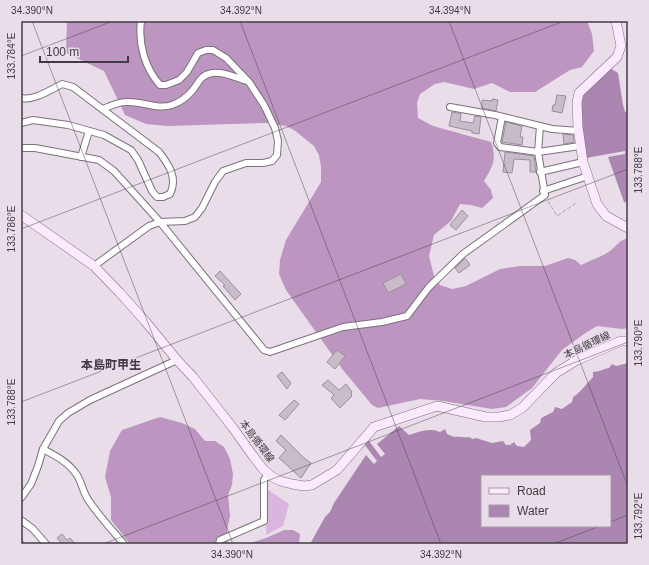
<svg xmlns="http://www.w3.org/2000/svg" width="649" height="565" viewBox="0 0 649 565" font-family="Arial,'Noto Sans JP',sans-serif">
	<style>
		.green { fill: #dab5df }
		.forest { fill: #bc96c1 }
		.water { fill: #ab86b0; fill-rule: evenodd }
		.building { fill: #c8bcc9; stroke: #998e9a }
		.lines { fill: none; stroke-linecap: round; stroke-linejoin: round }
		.minor-casing { stroke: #7c717d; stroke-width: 8 }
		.secondary-casing { stroke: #7c717d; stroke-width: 10 }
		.path { stroke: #a9a0aa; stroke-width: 1; stroke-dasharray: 4 2; stroke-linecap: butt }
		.minor { stroke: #fff; stroke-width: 6 }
		.secondary { stroke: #fbe9fe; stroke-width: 9 }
		.ticks { fill: none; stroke: #403b40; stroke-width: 1; stroke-opacity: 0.45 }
		.labels { text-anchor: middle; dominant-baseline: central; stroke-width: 3; stroke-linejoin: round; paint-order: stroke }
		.street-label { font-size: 10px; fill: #403b40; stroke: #e9ddea }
		.quarter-label { font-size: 12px; font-weight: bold; fill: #433a44; stroke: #e9ddea }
		.neatline { fill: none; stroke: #403b40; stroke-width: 1.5 }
		.ticks-label { font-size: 10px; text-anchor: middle; fill: #403b40 }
	</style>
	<rect width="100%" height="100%" fill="#e9ddea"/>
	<polygon class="green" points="267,489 289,504 283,526 266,535"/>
	<g class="forest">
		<path d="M67,21H587L592,34L594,51L582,67L570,70L535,92H510L492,83L474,89L444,82L435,84L420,94L417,103L418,118L433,126L491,142C497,159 493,166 484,181L491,190L493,198L482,208L471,205L460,204L451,221L434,235L429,256L434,276L440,285L452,289L466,286L500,269L520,266H545L568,258L575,260L581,265C591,260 601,257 610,251C618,245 618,241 628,238V328L622,329L597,326L584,334L562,350L532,388L506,407L492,409L443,401L420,399L378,408L372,405L343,370L286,290L279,274L280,260L286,240L321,182V167L319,155L314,146L294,130L286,126L266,123L167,126L146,124L125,115L104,71L66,53Z"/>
		<polygon points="160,417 182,423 195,429 205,441 215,441 224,447 230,459 233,474 232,485 228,495 230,516 227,530 228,544 130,544 111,520 111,497 105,477 110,451 122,430"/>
		<polygon points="284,530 293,530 300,534 299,544 247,544 266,538"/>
	</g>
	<g class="water">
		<polygon points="608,67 618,73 623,105 625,112 628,111 627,203 624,202 608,157 625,154 625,151 586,158 577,96"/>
		<path d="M628,363V544H310L325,517L330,512L334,503L366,455L374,464L377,461L364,444L369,441L381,457L385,454L377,444L399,426L409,435C418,432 430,427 440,432L445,429L447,434L454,437C460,436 464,438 469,437L473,439L476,438L492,443L503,441L506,445H510L514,442L517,446L524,447L531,440L530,430L540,423L541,418L553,412L555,407L562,409L572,402L573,397C579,394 587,383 593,377V372C599,372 603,369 609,368L612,364L616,366ZM482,476H610V526H482Z"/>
	</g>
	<g class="building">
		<polygon points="557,95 566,96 562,113 552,111 553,105 555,105"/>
		<polygon points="492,99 498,100 496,111 482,108 482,100 492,101"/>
		<polygon points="452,112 461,114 460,121 473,123 475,116 481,117 479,134 472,133 472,131 449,126"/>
		<polygon points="506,122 522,126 520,137 523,137 522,145 502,142"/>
		<polygon points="563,134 573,135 574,142 564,144"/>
		<polygon points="505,152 534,156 536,172 530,172 530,160 514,159 512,173 503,172"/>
		<polygon points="462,210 468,216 456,230 450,225"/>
		<polygon points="465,258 470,265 459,273 455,268"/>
		<polygon points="220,271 241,294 235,300 223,286 225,285 215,276"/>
		<polygon points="401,274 406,284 388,293 383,283"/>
		<polygon points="337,350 345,356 335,369 327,362"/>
		<polygon points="282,372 291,383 287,389 277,376"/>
		<polygon points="328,380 339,390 346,384 352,392 351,393 352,396 340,408 331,398 334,395 322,385"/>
		<polygon points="294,400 299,404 285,420 279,415"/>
		<polygon points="281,435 304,458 311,463 301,478 279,458 286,450 276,441"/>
		<polygon points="62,534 67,540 70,538 75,544 62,544 57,538"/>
	</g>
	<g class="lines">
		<g class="minor-casing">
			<g id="minor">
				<path d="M21,98C34,101 50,90 62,84L73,87L159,152C169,165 178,178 170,194L163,197H157L152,191L138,160L131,150L104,135L68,125L33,120L21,123"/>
				<polyline points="450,107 495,115 552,129 579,131"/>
				<path d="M103,109C110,106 118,102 126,102C142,101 157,110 172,105C180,102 187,97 192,91C199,83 199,76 212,73C222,71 237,78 247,81"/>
				<polyline points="502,117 497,143 500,147 538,152 540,126"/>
				<polyline points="21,148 35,148 99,160 114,171 160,222 264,350 270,352 343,327 382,322 407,316 429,287 463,254 545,195 538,152 580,146"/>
				<polyline points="81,157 89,131"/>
				<polyline points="540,172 583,162"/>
				<polyline points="543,191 588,176"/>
				<path d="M94,266L149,226L160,222L185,221L195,217L202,208L215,182L223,171L246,163H263L272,161L277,155L278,141L275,128L264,105L249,82L226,58L213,50H206L198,53L187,72L179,80L166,85H160C145,68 138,44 141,21"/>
				<path d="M43,449C56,456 68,462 77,475C82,483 83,493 89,501C99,516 112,530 124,544"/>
				<polyline points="21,498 31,484 38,466 43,449 59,421 68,413 90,400 177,360"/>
				<polyline points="21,520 33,529 46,544"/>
				<polyline points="219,544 220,540 264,521 264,480 268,474"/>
			</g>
		</g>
		<g class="secondary-casing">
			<g id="secondary">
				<polyline points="616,21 621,46 617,57 579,93 577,102 578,127 583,162 597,204 606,216 628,228"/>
				<polyline points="21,215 94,266 120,293 145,321 177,360 193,377 233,428 253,456 263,469 271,476 280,481 292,484 304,486 312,485 337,470 374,427 437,406 486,417 499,417 510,415 522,408 556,373 577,360 621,341 628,341"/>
			</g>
		</g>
		<polyline class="path" points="548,201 557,216 576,203"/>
		<use href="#minor" class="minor"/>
		<use href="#secondary" class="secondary"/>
	</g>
	<path class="ticks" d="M32,21L233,544M240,21L441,544M449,21L628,487M21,56L113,21M21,229L564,21M21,402L628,169M610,522L628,515M21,536L24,544M103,544L628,342M553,544L600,526"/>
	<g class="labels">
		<g class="street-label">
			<text transform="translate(587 345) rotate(-25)">本島循環線</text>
			<text transform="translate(257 441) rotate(53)">本島循環線</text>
		</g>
		<g class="quarter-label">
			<text x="111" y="365">本島町甲生</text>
		</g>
	</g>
	<rect width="649" height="565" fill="none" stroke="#e9ddea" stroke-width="44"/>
	<rect x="481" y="475" width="130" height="52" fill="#e9ddea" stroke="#a59ca6"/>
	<rect x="489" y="488" width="20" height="6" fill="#fbe9fe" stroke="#a59ca6"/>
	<text x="517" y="495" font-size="12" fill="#403b40">Road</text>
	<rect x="489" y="505" width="20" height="12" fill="#ab86b0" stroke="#a59ca6"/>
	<text x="517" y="515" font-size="12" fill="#403b40">Water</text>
	<path d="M40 56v6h88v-6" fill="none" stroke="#403b40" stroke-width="2"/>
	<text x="46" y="56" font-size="12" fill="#403b40" stroke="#e9ddea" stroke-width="3" paint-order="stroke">100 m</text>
	<rect x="22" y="22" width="605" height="521" class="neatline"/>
	<g class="ticks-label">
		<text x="32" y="14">34.390°N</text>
		<text x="241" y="14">34.392°N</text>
		<text x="450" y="14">34.394°N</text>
		<text transform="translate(11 56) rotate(-90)" y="4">133.784°E</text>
		<text transform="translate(638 170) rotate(-90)" y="4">133.788°E</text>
		<text transform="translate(11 229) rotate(-90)" y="4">133.786°E</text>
		<text transform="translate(638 343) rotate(-90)" y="4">133.790°E</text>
		<text transform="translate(11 402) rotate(-90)" y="4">133.788°E</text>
		<text transform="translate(638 516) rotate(-90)" y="4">133.792°E</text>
		<text x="232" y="558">34.390°N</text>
		<text x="441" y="558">34.392°N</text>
	</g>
</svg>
